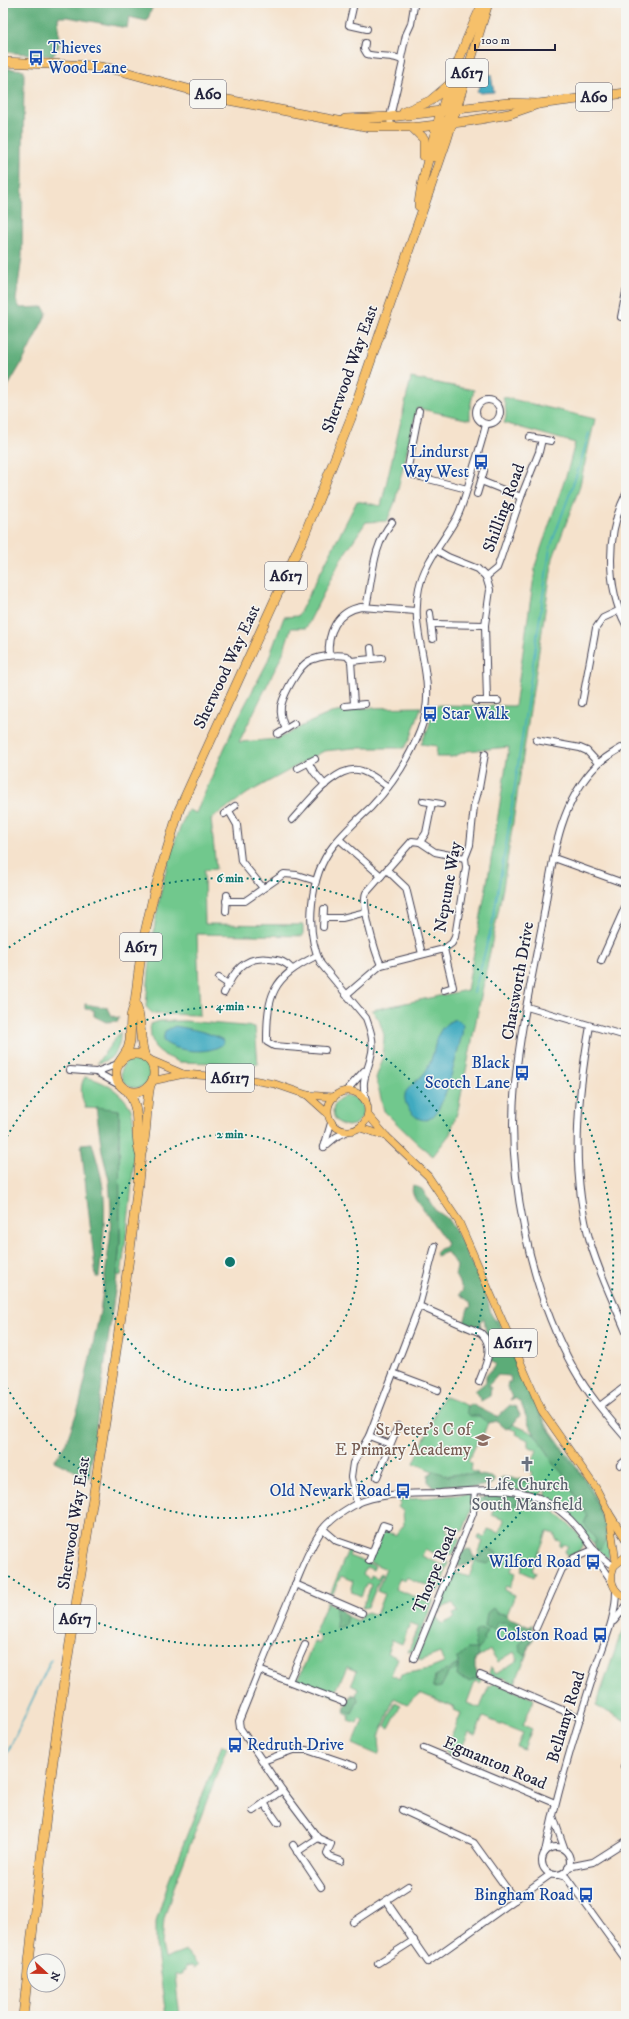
<svg xmlns="http://www.w3.org/2000/svg" width="629" height="2019" viewBox="0 0 629 2019" font-family="'IM FELL DW Pica',serif">
	<style>
		.green { fill: #71c88d; stroke: #4a7564 }
		.forest { fill: #5cac78; stroke: #3f675a }
		.water { fill: #40aac0; stroke: #31667e }
		.lines { fill: none; stroke-linecap: round; stroke-linejoin: round }
		.stream { stroke: #40aac0; stroke-width: 1.5 }
		.minor-casing { stroke: #423f51; stroke-width: 8 }
		.major-casing { stroke: #423f51; stroke-width: 8 }
		.highway-casing { stroke: #423f51; stroke-width: 10 }
		.minor { stroke: #fff; stroke-width: 6 }
		.major { stroke: #f6c06b; stroke-width: 7 }
		.highway { stroke: #f6c06b; stroke-width: 9 }
		.ring { fill: none; stroke: #0f766e; stroke-width: 2; stroke-dasharray: 2 4 }
		.labels { text-anchor: middle; dominant-baseline: central; stroke-width: 3; stroke-linejoin: round; paint-order: stroke }
		.shield { fill: #f6f6f2; stroke: #626272; stroke-width: 1 }
		.shield-label { font-size: 16px; font-weight: bold; fill: #22223b }
		.transit-label { font-size: 17px; fill: #164399; stroke: #f6f6f2; text-anchor: end }
		.street-label { font-size: 17px; fill: #22223b; stroke: #f6f6f2 }
		.education-label { font-size: 17px; fill: #785e54; stroke: #f6f6f2; text-anchor: end }
		.worship-label { font-size: 17px; fill: #5b616d; stroke: #f6f6f2 }
		.centre { fill: #0f766e; stroke: #f6f6f2; stroke-width: 2 }
		.ring-label { font-size: 12px; text-anchor: middle; font-weight: bold; fill: #0f766e; stroke: #f6f6f2; stroke-width: 3; stroke-linejoin: round; paint-order: stroke }
	</style>
	<rect width="100%" height="100%" fill="#f6f6f2"/>
	<filter id="ink" filterUnits="userSpaceOnUse"><feTurbulence type="fractalNoise" baseFrequency=".025" numOctaves="2"/><feDisplacementMap in="SourceGraphic" scale="8" xChannelSelector="R" yChannelSelector="G"/><feConvolveMatrix kernelMatrix="1 2 1 2 8 2 1 2 1" color-interpolation-filters="sRGB"/></filter>
	<filter id="wash" filterUnits="userSpaceOnUse"><feTurbulence type="fractalNoise" baseFrequency=".012" numOctaves="4" result="noise"/><feDisplacementMap in="SourceGraphic" scale="16" xChannelSelector="R" yChannelSelector="G"/><feGaussianBlur stdDeviation="0.9" result="paint"/><feColorMatrix in="noise" values="0 0 0 0 0 0 0 0 0 0 0 0 0 0 0 0 0 1.4 0 .05"/><feComposite in="paint" operator="in"/></filter>
	<g filter="url(#wash)">
		<rect width="100%" height="100%" fill="#f5e2cc"/>
		<g class="green">
			<path d="M411,378L474,390L470,407V420L417,408L395,502L387,521L366,522L341,559L306,628H291L283,653L239,742L278,739L306,724L331,713L362,708L421,707L410,740L404,748H353L324,751L248,793L211,819L216,869L204,870L205,924L303,925V936L197,934L200,1015L153,1014L146,1007C151,941 159,870 188,810L196,813L235,724L267,663L284,617L298,616L357,501L381,506Z"/>
			<path d="M503,397L595,419L579,489L553,558L503,888L458,1110L450,1134L433,1156L418,1144L384,1111L376,1078L383,1058L384,1035L379,1020L372,1010L467,990L489,872L509,747L467,751L452,757H436L437,746L421,744L429,726L434,705L515,706L536,563L567,473L575,443L504,423C508,415 505,406 503,397Z"/>
			<polygon points="160,1021 185,1021 255,1027 258,1064 179,1062 164,1055 155,1047 151,1037 150,1024"/>
			<path d="M120,1032C121,1048 114,1061 97,1063Z"/>
			<circle cx="136" cy="1073" r="15"/>
			<path d="M85,1077C102,1080 121,1091 130,1107C142,1131 125,1244 121,1275L117,1276L120,1241L119,1110L86,1108C81,1100 79,1085 85,1077Z"/>
			<circle cx="348" cy="1111" r="15"/>
			<path d="M498,1319L531,1395L550,1430L588,1482L596,1498L609,1534V1558C599,1556 585,1530 576,1522C567,1512 558,1505 546,1499L545,1496L547,1491L544,1490L539,1496L510,1488V1482L518,1480L530,1481L532,1472L525,1470L530,1467L537,1450L528,1446V1440L516,1434L517,1431L508,1428L510,1423L537,1435L491,1322Z"/>
			<polygon points="443,1396 491,1415 481,1440 478,1440 468,1462 472,1464 471,1471 478,1473 476,1478 452,1475 444,1476 414,1463"/>
			<path d="M489,1493C530,1492 562,1510 585,1543L579,1552L567,1557L565,1551L568,1546L563,1544L561,1547L559,1546L561,1542L556,1540L555,1534L547,1532L532,1570L536,1572L534,1577L521,1571L523,1566L520,1564L521,1560L516,1558L511,1571L516,1573L510,1588L506,1586L504,1590L515,1595L506,1617L529,1627L532,1624V1630L536,1631L515,1683L501,1677L500,1680L491,1677L489,1673L491,1667L496,1674L518,1660L514,1652L498,1662L490,1650L476,1659L470,1673L480,1678L481,1680L480,1683L475,1681L467,1703L480,1708L489,1686L495,1683L534,1699L523,1725L532,1729L524,1749L517,1747L523,1733L483,1717L475,1735L469,1732L457,1758L445,1752L461,1713L454,1710L455,1708L420,1693L407,1704L394,1698L379,1737L380,1750L378,1755L353,1744L363,1720L359,1718L357,1723L348,1720L350,1715L344,1712L352,1694L356,1696L358,1689L351,1685L357,1671L347,1667L335,1693L340,1696L336,1697L295,1680L293,1677L294,1676L299,1678L314,1641L320,1643V1636L314,1634L327,1602L340,1608L338,1613L358,1621L362,1614L368,1612L376,1615L384,1594L377,1591L386,1569L370,1562L383,1530L396,1535L404,1525L403,1511L398,1507L400,1504V1500L468,1494L473,1501L472,1508L463,1531L448,1527L446,1531L460,1539L453,1555L437,1550L434,1553L425,1549L422,1556L444,1566L446,1562L449,1563L438,1591L434,1592L435,1589L406,1577L405,1580L400,1578L395,1589L429,1602L432,1598L433,1602L413,1651L408,1652L419,1626L410,1623L402,1644L392,1640L387,1653L398,1658L391,1675L400,1679L402,1674L429,1669L444,1663L440,1653L422,1660L417,1658L435,1615L442,1624L455,1618L453,1614L458,1612L453,1603L440,1609L441,1613L437,1610L455,1567L454,1572L469,1577L475,1561L461,1555L462,1552L477,1557L483,1541L478,1538L479,1535L485,1537L488,1529L499,1533L504,1520L492,1515L495,1506L482,1501L480,1506H478V1498H484Z"/>
			<polygon points="349,1547 351,1549 349,1556 375,1566 373,1570 366,1567 363,1574 370,1579 371,1575 378,1578 380,1573 382,1574 368,1607 362,1608 372,1585 367,1583 361,1596 352,1592 351,1588 353,1581 341,1576 333,1593 330,1595"/>
			<polygon points="626,1626 626,1721 596,1706 619,1639"/>
			<polygon points="395,1702 401,1705 389,1728 385,1726"/>
			<polygon points="222,1745 227,1748 174,1887 164,1919 162,1945 165,1959 186,1951 198,1965 194,1968 193,1965 185,1966 185,1970 182,1971 182,1974 175,1975 180,2016 166,2016 156,1945 156,1922 168,1883"/>
		</g>
		<g class="forest">
			<polygon points="3,3 154,3 147,21 129,17 127,28 68,17 58,17 59,46 53,56 3,52"/>
			<polygon points="3,68 24,70 22,257 16,300 20,308 43,307 47,313 24,359 3,395"/>
			<polygon points="85,1004 108,1008 112,1016 119,1018 118,1021 106,1022 94,1016 94,1010 85,1009"/>
			<polygon points="96,1107 119,1110 120,1241 117,1276 89,1478 54,1461 66,1443 80,1403 100,1312 110,1239 111,1208 109,1180 102,1152"/>
			<path d="M92,1143C96,1158 101,1172 103,1188C107,1217 102,1248 99,1277H96L81,1144Z"/>
			<path d="M413,1185L422,1189L435,1210L447,1218L460,1238L487,1297L491,1314L499,1326C511,1352 521,1379 534,1404C544,1424 557,1443 570,1461C575,1467 580,1472 583,1478C591,1490 620,1546 596,1550L594,1545L596,1540L584,1524L587,1516L579,1501L567,1484L564,1475L553,1463L548,1453L530,1427L521,1403L515,1398L510,1400L512,1397L507,1387L508,1382H511L510,1376L498,1375L488,1386L491,1388L490,1396L481,1401L475,1391L486,1382V1376L496,1365L489,1358L484,1318L480,1322L481,1326L479,1331L463,1327L468,1308L471,1307L470,1302L459,1294L463,1290L455,1275L457,1266L447,1252L437,1256L435,1253L439,1249L445,1247L447,1243L415,1198L412,1191Z"/>
			<polygon points="471,1404 497,1417 510,1405 516,1407 520,1415 511,1427 506,1429 497,1421 488,1423 479,1416 470,1416 467,1412 467,1407"/>
			<path d="M434,1471L449,1476C458,1472 486,1474 495,1479L492,1484L472,1488L448,1485L439,1488L432,1487L428,1481V1475Z"/>
			<polygon points="502,1477 525,1479 526,1482 522,1485 500,1484 498,1481"/>
			<polygon points="490,1493 522,1496 522,1499 515,1505 503,1502 502,1498 495,1504 483,1499 485,1495"/>
			<polygon points="467,1549 471,1550 474,1560 467,1565 459,1566 455,1561 462,1552"/>
			<polygon points="488,1549 496,1552 497,1555 488,1564 478,1562 475,1559"/>
			<path d="M336,1608H339L347,1616L345,1625L339,1628L336,1627C337,1620 334,1615 336,1608Z"/>
			<polygon points="493,1608 497,1613 505,1614 509,1618 521,1622 521,1626 519,1628 509,1625 506,1622 497,1623 494,1629 485,1627 487,1613"/>
			<polygon points="525,1625 531,1628 533,1634 527,1653 524,1655 520,1651 519,1645 526,1636 525,1631 522,1629"/>
			<polygon points="479,1629 487,1631 483,1638 484,1642 478,1649 475,1646 475,1632"/>
			<polygon points="467,1649 477,1649 479,1656 475,1659 475,1668 478,1674 477,1678 469,1681 457,1676 459,1661 457,1658"/>
			<path d="M456,1665H458C455,1674 452,1669 448,1673L441,1687L436,1688L433,1686L435,1676Z"/>
			<polygon points="356,1695 358,1701 352,1713 344,1710 349,1697"/>
		</g>
		<g class="water">
			<polygon points="487,74 491,75 494,92 480,93 477,91"/>
			<path d="M456,1019L463,1024L462,1035C457,1051 445,1113 429,1119C417,1124 403,1106 405,1095C405,1088 421,1079 426,1071C438,1052 431,1027 456,1019Z"/>
			<path d="M175,1026C191,1029 209,1032 223,1040V1044C210,1055 176,1052 163,1041L165,1031Z"/>
		</g>
		<g class="lines">
			<g class="stream">
				<polyline points="474,993 492,925 507,839 550,548 579,468 589,433"/>
				<polyline points="3,1762 51,1660"/>
			</g>
		</g>
	</g>
	<g filter="url(#ink)">
		<g class="lines">
			<g class="minor-casing">
				<g id="minor">
					<polyline points="354,3 349,25 367,29"/>
					<path d="M365,43L364,49L367,54C378,58 398,54 403,62L390,117L391,128"/>
					<polyline points="401,58 406,35 411,24 414,6 412,3"/>
					<polyline points="621,317 626,292"/>
					<circle cx="488" cy="412" r="12"/>
					<polyline points="419,411 408,467 413,475 467,489"/>
					<polyline points="530,437 551,441"/>
					<polyline points="481,481 521,497"/>
					<polyline points="477,494 484,471"/>
					<path d="M626,494C606,533 606,587 626,625"/>
					<polyline points="436,550 448,557 478,569 486,577"/>
					<polyline points="486,577 497,568 500,560 521,497 539,452 542,439"/>
					<polyline points="486,577 490,590 485,625 487,701"/>
					<path d="M366,607C373,577 372,547 392,522"/>
					<polyline points="430,613 433,639"/>
					<polyline points="432,624 485,625"/>
					<polyline points="371,648 372,658"/>
					<path d="M329,656C327,633 337,611 361,607L416,611"/>
					<polyline points="351,661 354,704"/>
					<polyline points="351,661 382,658"/>
					<polyline points="476,701 498,701"/>
					<polyline points="582,703 596,628 603,618 618,611"/>
					<polyline points="345,706 365,704"/>
					<path d="M286,729C282,722 280,714 281,706C284,694 299,664 311,660C321,656 336,654 347,656L351,661"/>
					<polyline points="278,734 294,724"/>
					<polyline points="536,740 580,748 587,751 598,763"/>
					<path d="M626,745C617,751 606,756 598,764C555,806 552,869 542,925C532,977 520,1031 515,1084C506,1173 530,1291 574,1369C588,1394 607,1416 626,1438"/>
					<polyline points="308,762 314,772 325,785"/>
					<polyline points="298,768 315,759"/>
					<polyline points="423,801 441,804"/>
					<polyline points="229,811 237,825 241,861 263,888"/>
					<polyline points="224,814 235,806"/>
					<path d="M292,820C308,803 337,762 362,771C371,774 380,781 388,787"/>
					<polyline points="340,840 381,876"/>
					<polyline points="420,842 426,833 432,803"/>
					<polyline points="554,858 626,884"/>
					<polyline points="387,870 406,888 422,954"/>
					<polyline points="226,901 245,901 284,874 297,875 316,881"/>
					<polyline points="226,911 227,895"/>
					<polyline points="324,918 342,918 366,912"/>
					<polyline points="323,927 324,909"/>
					<polyline points="444,949 453,987 444,990"/>
					<path d="M316,956C272,978 267,994 267,1042L274,1046L325,1050"/>
					<polyline points="601,961 626,905"/>
					<path d="M381,965C375,952 361,904 366,893L412,841L420,842L435,852L465,858"/>
					<polyline points="219,978 228,984"/>
					<path d="M224,993C233,972 245,955 270,959C280,960 286,962 292,969"/>
					<polyline points="346,995 381,965 444,949 452,943 455,937 466,867 465,858 470,845 474,806 479,788 485,754"/>
					<polyline points="527,1007 626,1036"/>
					<path d="M590,1026C577,1098 570,1174 591,1245C600,1275 614,1303 626,1332"/>
					<polyline points="70,1070 96,1072 121,1086"/>
					<polyline points="96,1072 118,1064"/>
					<polyline points="346,1091 364,1071"/>
					<path d="M366,1101C360,1077 368,1074 372,1052C374,1040 370,1029 366,1018L321,964C304,931 310,875 333,846C344,832 358,819 371,807C392,785 409,759 420,731C441,679 408,639 419,588C425,561 444,541 457,517C463,505 466,492 470,480C475,461 482,443 486,424"/>
					<polyline points="324,1147 336,1137 346,1132"/>
					<polyline points="324,1147 331,1123"/>
					<path d="M419,1306L481,1333C496,1347 485,1366 479,1382"/>
					<polyline points="393,1373 438,1390"/>
					<polyline points="600,1406 626,1386"/>
					<polyline points="369,1436 390,1444"/>
					<polyline points="620,1465 626,1460"/>
					<polyline points="377,1477 398,1426"/>
					<polyline points="357,1504 351,1477 353,1463 369,1436 419,1306 435,1246"/>
					<polyline points="323,1529 337,1541 372,1553"/>
					<polyline points="593,1550 594,1556 611,1581"/>
					<polyline points="369,1561 383,1525 389,1527"/>
					<polyline points="295,1584 362,1613"/>
					<polyline points="614,1621 626,1606"/>
					<polyline points="536,1628 562,1569 574,1558 593,1550"/>
					<polyline points="414,1658 473,1513 475,1491"/>
					<polyline points="259,1670 343,1702"/>
					<polyline points="480,1675 581,1718"/>
					<polyline points="289,1681 305,1645"/>
					<polyline points="424,1748 555,1803"/>
					<polyline points="263,1761 293,1750 307,1750 354,1766"/>
					<polyline points="624,1766 626,1767"/>
					<polyline points="264,1803 278,1823"/>
					<polyline points="402,1810 474,1843 515,1900"/>
					<polyline points="253,1811 282,1790"/>
					<polyline points="553,1816 565,1850"/>
					<polyline points="293,1845 321,1887"/>
					<circle cx="556" cy="1861" r="14"/>
					<polyline points="297,1852 318,1838"/>
					<path d="M545,1852C557,1791 576,1730 595,1670C603,1644 616,1619 616,1591"/>
					<path d="M341,1861L330,1857L327,1853L331,1844L318,1838L282,1790L240,1728L239,1721C256,1678 273,1635 292,1592C301,1571 309,1548 322,1530C330,1519 345,1510 356,1504C381,1492 413,1494 440,1493C472,1491 508,1485 539,1498C553,1505 567,1515 577,1527C590,1542 596,1557 614,1566"/>
					<polyline points="568,1867 593,1862 626,1841"/>
					<polyline points="559,1875 566,1877 626,1960"/>
					<polyline points="386,1901 428,1962 551,1874"/>
					<polyline points="353,1922 408,1886"/>
					<polyline points="378,1963 414,1940"/>
				</g>
			</g>
			<g class="major-casing">
				<g id="major">
					<polyline points="148,1059 183,1074"/>
					<polyline points="152,1081 184,1074 247,1079 275,1084 307,1095 334,1097"/>
					<circle cx="348" cy="1111" r="20"/>
					<polyline points="307,1095 327,1113"/>
					<polyline points="368,1115 386,1136 428,1176 459,1222 542,1411 596,1488 609,1513 626,1540"/>
					<polyline points="360,1128 386,1136"/>
					<polyline points="609,1513 616,1562"/>
					<path d="M626,1556L614,1566C609,1579 612,1591 626,1598"/>
				</g>
			</g>
			<g class="highway-casing">
				<g id="highway">
					<polyline points="3,62 94,66 118,70 228,100 370,127 420,127 469,121 509,114 538,104"/>
					<polyline points="404,112 430,101 449,85"/>
					<polyline points="448,113 461,74"/>
					<polyline points="345,119 390,117 508,103 538,104 626,93"/>
					<polyline points="412,127 424,139 424,156"/>
					<polyline points="434,157 447,120"/>
					<path d="M419,206C420,189 425,172 429,156C442,103 460,52 483,3"/>
					<path d="M135,1002C143,1021 138,1037 145,1057"/>
					<circle cx="135" cy="1073" r="19"/>
					<polyline points="121,1060 128,1049 130,1041 131,1016 135,1002 142,946 154,893 179,810 304,536 351,418 447,139 488,3"/>
					<path d="M127,1090C143,1112 133,1130 140,1154"/>
					<path d="M23,2016C34,1916 45,1816 59,1716C86,1529 122,1343 141,1154C148,1133 145,1108 150,1085"/>
				</g>
			</g>
			<use href="#minor" class="minor"/>
			<use href="#major" class="major"/>
			<use href="#highway" class="highway"/>
		</g>
	</g>
	<g class="ring">
		<circle cx="230" cy="1262" r="128"/>
		<path d="M4 1142A256 256 0 1 1 4 1382"/>
		<path d="M4 951A384 384 0 1 1 4 1573"/>
	</g>
	<defs>
		<g id="bus-bare" transform="scale(1.2)"><path d="M-5-6H5V4H4V6H2V4H-2V6H-4V4H-5ZM-3.5-4V0h7V-4ZM-3.5 1.2v1.5H-2V1.2ZM2 1.2v1.5H3.5V1.2Z" fill="#1a4fb4" stroke="#f6f6f2" stroke-width="2.5" paint-order="stroke"/></g>
		<g id="school-bare" transform="scale(1.2)"><path d="M0-5L7-2L0 1L-7-2ZM-4 1L0 2.5L4 1V4Q0 6-4 4Z" fill="#8d6e63" stroke="#f6f6f2" stroke-width="2.5" paint-order="stroke"/></g>
		<g id="church-bare" transform="scale(1.2)"><path d="M-1.2-6h2.4v3.5h3.3v2.4h-3.3V6h-2.4V-.1h-3.3v-2.4h3.3Z" fill="#6b7280" stroke="#f6f6f2" stroke-width="2.5" paint-order="stroke"/></g>
	</defs>
	<g fill-rule="evenodd">
		<use href="#bus-bare" x="36" y="58"/>
		<use href="#bus-bare" x="481" y="462"/>
		<use href="#bus-bare" x="430" y="714"/>
		<use href="#bus-bare" x="522" y="1073"/>
		<use href="#school-bare" x="483" y="1440"/>
		<use href="#church-bare" x="527" y="1464"/>
		<use href="#bus-bare" x="403" y="1491"/>
		<use href="#bus-bare" x="593" y="1562"/>
		<use href="#bus-bare" x="600" y="1635"/>
		<use href="#bus-bare" x="235" y="1745"/>
		<use href="#bus-bare" x="586" y="1895"/>
	</g>
	<g class="labels">
		<g class="shield">
			<rect x="446" y="59" width="42" height="28" rx="3"/>
			<rect x="190" y="80" width="36" height="28" rx="3"/>
			<rect x="576" y="83" width="36" height="28" rx="3"/>
			<rect x="265" y="562" width="42" height="28" rx="3"/>
			<rect x="120" y="933" width="42" height="28" rx="3"/>
			<rect x="206" y="1064" width="48" height="28" rx="3"/>
			<rect x="489" y="1329" width="48" height="28" rx="3"/>
			<rect x="54" y="1605" width="42" height="28" rx="3"/>
		</g>
		<g class="shield-label">
			<text x="467" y="73">A617</text>
			<text x="208" y="94">A60</text>
			<text x="594" y="97">A60</text>
			<text x="286" y="576">A617</text>
			<text x="141" y="947">A617</text>
			<text x="230" y="1078">A6117</text>
			<text x="513" y="1343">A6117</text>
			<text x="75" y="1619">A617</text>
		</g>
		<g class="transit-label">
			<text x="48" y="48" text-anchor="start">Thieves<tspan x="48" dy="20">Wood Lane</tspan></text>
			<text x="469" y="452">Lindurst<tspan x="469" dy="20">Way West</tspan></text>
			<text x="442" y="714" text-anchor="start">Star Walk</text>
			<text x="510" y="1063">Black<tspan x="510" dy="20">Scotch Lane</tspan></text>
			<text x="391" y="1491">Old Newark Road</text>
			<text x="581" y="1562">Wilford Road</text>
			<text x="588" y="1635">Colston Road</text>
			<text x="247" y="1745" text-anchor="start">Redruth Drive</text>
			<text x="574" y="1895">Bingham Road</text>
		</g>
		<g class="street-label">
			<text transform="translate(350 369) rotate(-70)">Sherwood Way East</text>
			<text transform="translate(504 508) rotate(-70)">Shilling Road</text>
			<text transform="translate(227 667) rotate(-65)">Sherwood Way East</text>
			<text transform="translate(448 887) rotate(-80)">Neptune Way</text>
			<text transform="translate(518 981) rotate(-80)">Chatsworth Drive</text>
			<text transform="translate(74 1523) rotate(-81)">Sherwood Way East</text>
			<text transform="translate(435 1570) rotate(-68)">Thorpe Road</text>
			<text transform="translate(566 1717) rotate(-73)">Bellamy Road</text>
			<text transform="translate(495 1763) rotate(23)">Egmanton Road</text>
		</g>
		<g class="education-label">
			<text x="471" y="1430">St Peter's C of<tspan x="471" dy="20">E Primary Academy</tspan></text>
		</g>
		<g class="worship-label">
			<text x="527" y="1485">Life Church<tspan x="527" dy="20">South Mansfield</tspan></text>
		</g>
	</g>
	<circle cx="230" cy="1262" r="6" class="centre"/>
	<g class="ring-label">
		<text x="230" y="882">6 min</text>
		<text x="230" y="1010">4 min</text>
		<text x="230" y="1138">2 min</text>
	</g>
	<rect width="629" height="2019" fill="none" stroke="#f6f6f2" stroke-width="16"/>
	<g transform="translate(46 1973) rotate(112)"><circle r="19" fill="#f6f6f2" stroke="#a1a1a9"/>
	<path d="M0-3L7 15L0 10L-7 15Z" fill="#c8321e"/>
	<text y="-6" font-size="11" font-weight="bold" text-anchor="middle" fill="#22223b">N</text>
	</g>
	<path d="M475 44v6h80v-6" fill="none" stroke="#22223b" stroke-width="2"/>
	<text x="481" y="44" font-size="12" fill="#22223b" stroke="#f6f6f2" stroke-width="3" paint-order="stroke">100 m</text>
</svg>
